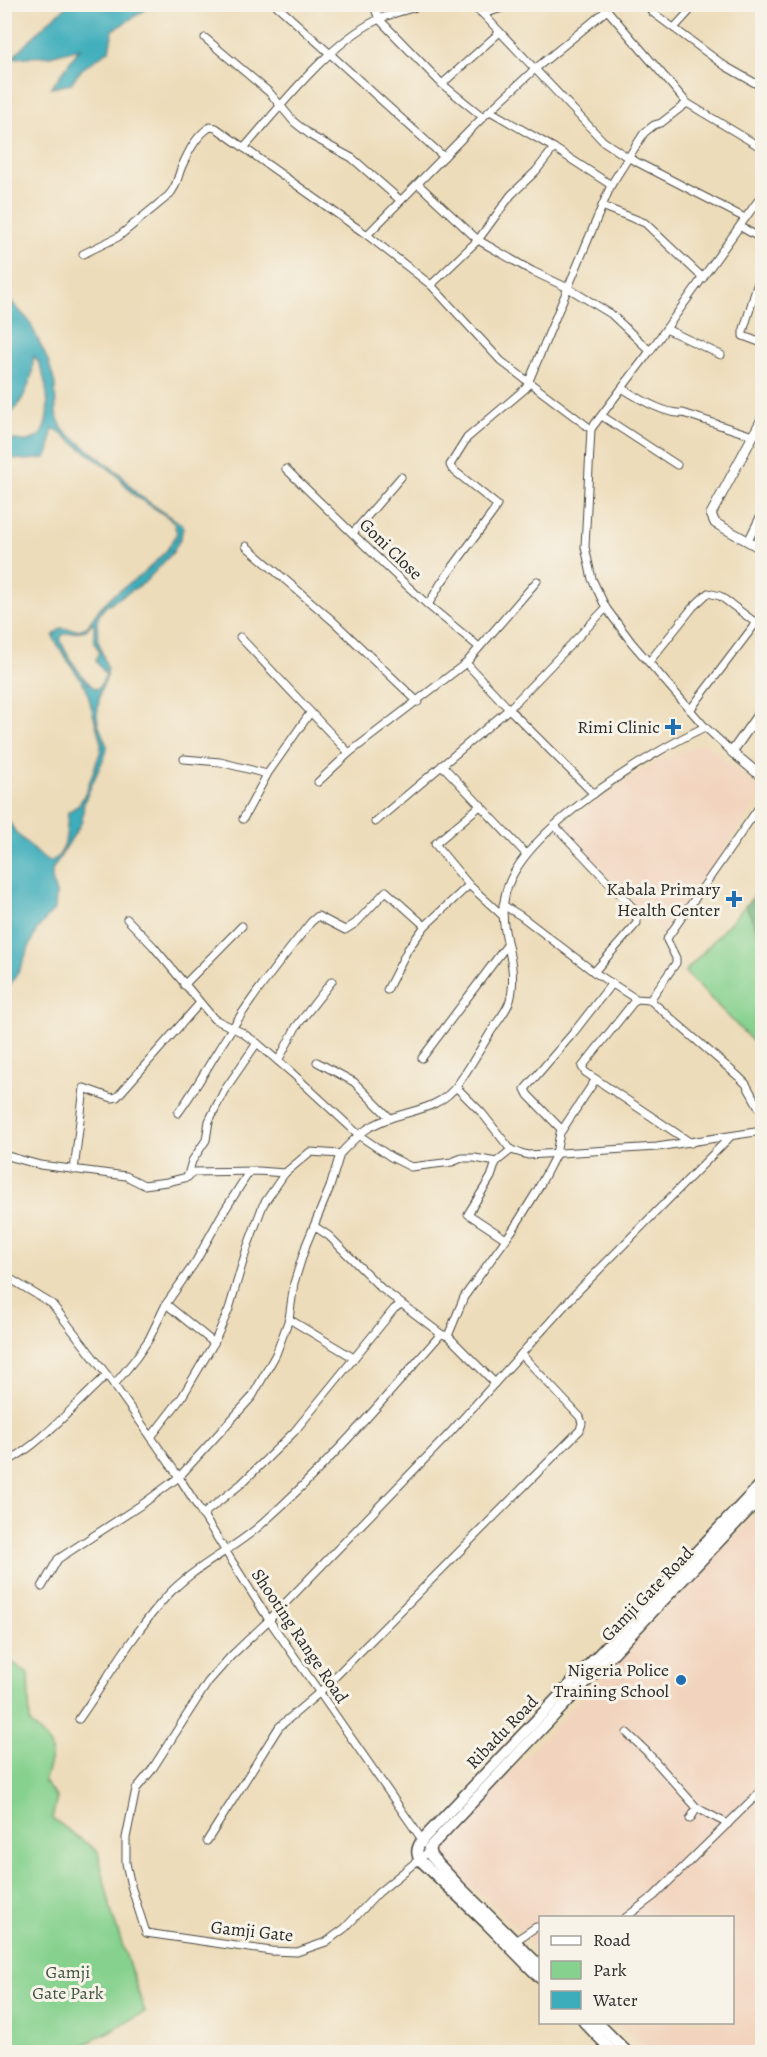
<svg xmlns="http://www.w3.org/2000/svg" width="767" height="2057" viewBox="0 0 767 2057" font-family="Alegreya,serif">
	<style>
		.built { fill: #f2d4be }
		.green { fill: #86d18e; stroke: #587e5c; stroke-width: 1.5 }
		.forest { fill: #6cb379; stroke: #4c6f52; stroke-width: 1.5 }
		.water { fill: #3eadbb; stroke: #346c73; stroke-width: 1.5; fill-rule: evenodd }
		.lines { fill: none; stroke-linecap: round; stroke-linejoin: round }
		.minor-casing { stroke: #484640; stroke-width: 9 }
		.tertiary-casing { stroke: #484640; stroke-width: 11 }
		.primary-casing { stroke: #484640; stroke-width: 13 }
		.minor { stroke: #fff; stroke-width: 7 }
		.tertiary { stroke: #fff; stroke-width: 9 }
		.primary { stroke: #fff; stroke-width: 10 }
		.poi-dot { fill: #1f6fb2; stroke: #f7f3e8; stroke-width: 2 }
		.labels { text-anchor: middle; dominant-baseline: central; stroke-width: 6; stroke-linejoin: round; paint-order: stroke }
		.street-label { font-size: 18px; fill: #2b2b2b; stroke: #f7f3e8 }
		.poi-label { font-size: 18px; fill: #2b2b2b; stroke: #f7f3e8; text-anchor: end }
		.park-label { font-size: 18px; fill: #425444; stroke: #f7f3e8 }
	</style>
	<rect width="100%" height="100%" fill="#f7f3e8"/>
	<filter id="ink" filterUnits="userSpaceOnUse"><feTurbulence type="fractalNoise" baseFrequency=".0167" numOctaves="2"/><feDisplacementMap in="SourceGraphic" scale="12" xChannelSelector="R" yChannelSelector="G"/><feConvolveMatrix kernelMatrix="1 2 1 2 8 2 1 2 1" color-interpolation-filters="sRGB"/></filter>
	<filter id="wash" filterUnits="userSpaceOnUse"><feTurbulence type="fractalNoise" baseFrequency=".008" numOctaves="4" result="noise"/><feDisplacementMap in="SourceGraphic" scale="24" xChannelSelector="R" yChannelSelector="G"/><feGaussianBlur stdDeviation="1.35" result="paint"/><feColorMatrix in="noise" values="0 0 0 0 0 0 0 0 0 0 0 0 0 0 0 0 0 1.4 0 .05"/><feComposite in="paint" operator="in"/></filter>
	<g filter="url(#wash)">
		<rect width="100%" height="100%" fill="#eddcb9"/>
		<g class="built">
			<polygon points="704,742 762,791 762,796 665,934 623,894 566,829 602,797 654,763"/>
			<polygon points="762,1508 762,2052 650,2052 618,2023 732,2022 732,1918 540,1918 540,1950 435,1852"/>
		</g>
		<g class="green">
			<polygon points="746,905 762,942 762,1051 685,972"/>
			<path d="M4,1656L28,1674L30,1723C57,1748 54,1748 44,1782L57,1798L52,1818L98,1852L112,1914L145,2012L71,2052H5Z"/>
		</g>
		<polygon class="forest" points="762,888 762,942 746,905"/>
		<g class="water">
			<polygon points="70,4 153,5 113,30 109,50 82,69 70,84 51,88 80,48 50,56 12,58 50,20"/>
			<path d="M5,295L29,321L49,363L55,384L56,414L63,430L120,474L137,494L181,524L183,527L181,537L173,552L144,583L107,605L100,613L97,621L98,640L107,668V676L100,692L97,715L98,724L107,746L106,753L84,802L82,821L78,828L52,870V879L56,894L55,909L37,929L19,971L5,992L4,908L8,894L4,875L5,815L16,833L44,859L49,862C69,855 66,829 68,812L79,805L87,789L101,750V743L86,687L56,643L53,636L61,628L78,630L87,627L100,608L112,596L144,573L167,550L177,533L174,523L168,517L134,495L116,474L55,429H53C48,440 54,449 45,458L25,460L5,457V439C15,438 25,445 36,438C56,426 47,370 34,356C32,361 33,368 32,374C27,392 19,408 5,419ZM92,623L94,624V642L99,651L96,661L106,675L100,686L96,689C84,682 64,652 60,638L64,634L86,630Z"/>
		</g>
	</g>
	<g filter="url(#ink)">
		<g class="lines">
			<g class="minor-casing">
				<g id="minor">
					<polyline points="275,4 444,157"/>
					<polyline points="373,4 379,19 442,84 483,117"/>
					<polyline points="469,4 483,14 603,141 627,157 745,218"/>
					<polyline points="602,4 687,103 762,148"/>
					<polyline points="641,4 649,7 652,12 725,66 762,87"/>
					<polyline points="483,14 515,4"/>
					<polyline points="674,28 696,4"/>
					<polyline points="205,38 270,93 294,122 313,137 352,158 400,200"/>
					<polyline points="442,84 500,32"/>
					<polyline points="490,111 554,148 611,185"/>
					<path d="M244,148C281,106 327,45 377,20C392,13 410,9 426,4"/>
					<polyline points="418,184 478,240 532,271 568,288 611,314 650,351"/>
					<polyline points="602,206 645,223 703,278"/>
					<polyline points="741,227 762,239"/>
					<polyline points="367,235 483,117 535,69 607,10"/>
					<path d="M83,254L118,237L168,196C177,187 177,178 182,166C189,151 196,136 210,127L216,128L367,235L431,285L501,361L591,429"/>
					<polyline points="762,269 743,332 743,336 762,343"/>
					<polyline points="431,285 478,240 511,195 536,171 554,148"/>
					<polyline points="666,329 721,355"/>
					<path d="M622,388C636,397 666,415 683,413L753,436"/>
					<polyline points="602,416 677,465"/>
					<polyline points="286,469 388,568 428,605 479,647"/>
					<polyline points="353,533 401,477"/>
					<polyline points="748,541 762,513"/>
					<polyline points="246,546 333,621 418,702"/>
					<polyline points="428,605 441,583 494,511 497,505 452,469 450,465 467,438 526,388 611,185 644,133 654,125 661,123 687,103"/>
					<polyline points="240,637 349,753"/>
					<polyline points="649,662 693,607 708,593 720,596 756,623"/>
					<polyline points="466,663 509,709 594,794"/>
					<polyline points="690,710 762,615"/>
					<polyline points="732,752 705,727 632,643 606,608 592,579 585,547 589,468 591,429 650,351 762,195"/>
					<polyline points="184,759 220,762 267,774"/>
					<polyline points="442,765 526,854"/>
					<polyline points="318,782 349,753 466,663 537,581"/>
					<polyline points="481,805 435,844 469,885 503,916"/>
					<polyline points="243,819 268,773 310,713"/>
					<polyline points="375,822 509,709 606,608"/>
					<polyline points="555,826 636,911 637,923 594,972"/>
					<polyline points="503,905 521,916 594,972 636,999 650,1000 739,1077 746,1084 762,1113"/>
					<polyline points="127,919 153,946 214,1019 241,1032 257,1043 292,1073 360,1136 391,1157 411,1167 452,1162 462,1158 475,1158 496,1162 511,1150"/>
					<polyline points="184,985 242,926"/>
					<polyline points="387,990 408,949 425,926 469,885"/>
					<polyline points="636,999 582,1067 585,1072 691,1143"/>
					<polyline points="650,1000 676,963 676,958 667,940 668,937 762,803"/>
					<polyline points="422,1058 507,945"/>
					<polyline points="278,1061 296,1027 332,981"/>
					<polyline points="317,1062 354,1082 390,1118"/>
					<polyline points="456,1087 482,1113 511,1150 528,1155 657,1147 762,1131"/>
					<path d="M178,1113C198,1086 214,1055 233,1027C257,990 284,956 311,922L318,916L345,930L356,923L386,891L425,926"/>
					<polyline points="562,1130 528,1095 525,1089 574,1032 612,983"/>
					<polyline points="4,1155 40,1165 126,1176 144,1185 167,1182 188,1177 192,1172 258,1171 285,1173"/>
					<polyline points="496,1162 491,1177 468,1214 506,1239"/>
					<polyline points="74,1170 84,1088 112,1098 117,1097 199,1004"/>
					<polyline points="188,1175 192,1161 206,1140 209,1121 224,1091 257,1043"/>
					<polyline points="314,1226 329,1236 381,1288 441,1334 448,1336 495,1383"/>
					<polyline points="4,1275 52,1304 107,1375 151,1437"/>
					<polyline points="166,1304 214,1343"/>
					<polyline points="289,1319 354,1358"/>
					<polyline points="448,1336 464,1297 514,1228 537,1191 556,1154 560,1133 596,1079"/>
					<polyline points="114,1385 136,1358 149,1339 166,1304 196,1261 221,1216 249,1172"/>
					<path d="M4,1463C39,1447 78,1401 107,1375"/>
					<polyline points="202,1515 241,1484 294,1432 394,1309 401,1304"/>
					<polyline points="42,1587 58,1559 144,1503 179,1477 252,1397 276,1354 289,1319 294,1283 306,1245 330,1187 340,1154"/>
					<path d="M79,1719C107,1679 133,1634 166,1597C193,1567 233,1550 263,1523C328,1465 384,1399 441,1334"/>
					<polyline points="627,1733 646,1751 697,1808 728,1824"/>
					<polyline points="690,1819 697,1808"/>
					<polyline points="207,1841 279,1727 320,1692 580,1430 582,1423 580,1417 521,1354"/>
					<path d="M423,1841L269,1620L179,1477L151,1437L182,1397L214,1343L229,1309L247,1248L263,1205L285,1173L310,1152L340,1154C349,1144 361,1131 374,1125C401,1110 438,1113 458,1084C470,1067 481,1048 492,1030C497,1022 505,1013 509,1003C513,994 513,977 512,968C509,943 499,921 505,896C517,833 649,753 705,727"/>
					<polyline points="428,1852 378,1893 345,1928 326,1942 297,1952 271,1951 146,1933 131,1886 126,1863 126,1838 136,1789 151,1771 208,1682 231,1656 269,1620 448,1435 576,1293 730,1137"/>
					<polyline points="625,1918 654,1896 762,1790"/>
					<polyline points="515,1941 536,1927 540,1927"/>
				</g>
			</g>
			<g class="tertiary-casing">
				<g id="tertiary">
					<polyline points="762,419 711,514 715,523 762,549"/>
					<polyline points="762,709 732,752 762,777"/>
				</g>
			</g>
			<g class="primary-casing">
				<g id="primary">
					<polyline points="540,1966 459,1886 431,1856 429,1848 762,1496"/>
					<path d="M540,1978L486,1923L421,1861C415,1853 417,1848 422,1840L762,1483"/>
					<polyline points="584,2022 613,2052"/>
					<polyline points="597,2022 627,2052"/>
				</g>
			</g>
			<use href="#minor" class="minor"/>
			<use href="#tertiary" class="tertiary"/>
			<use href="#primary" class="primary"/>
		</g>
	</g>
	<g class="poi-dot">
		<path d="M670 718h6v6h6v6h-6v6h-6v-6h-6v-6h6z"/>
		<path d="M731 890h6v6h6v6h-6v6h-6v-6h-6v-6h6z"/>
		<circle cx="681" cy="1680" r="6"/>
	</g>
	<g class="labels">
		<g class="street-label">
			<text transform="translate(391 549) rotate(44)">Goni Close</text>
			<text transform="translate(647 1594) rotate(-46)">Gamji Gate Road</text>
			<text transform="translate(300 1636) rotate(56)">Shooting Range Road</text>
			<text transform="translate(502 1732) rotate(-46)">Ribadu Road</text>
			<text transform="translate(252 1931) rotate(6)">Gamji Gate</text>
		</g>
		<g class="poi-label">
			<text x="660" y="727">Rimi Clinic</text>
			<text x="720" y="889">Kabala Primary<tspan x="720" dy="21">Health Center</tspan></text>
			<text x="669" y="1670">Nigeria Police<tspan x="669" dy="21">Training School</tspan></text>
		</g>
		<g class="park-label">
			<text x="68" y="1972">Gamji<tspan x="68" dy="21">Gate Park</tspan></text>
		</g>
	</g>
	<rect width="767" height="2057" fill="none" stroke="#f7f3e8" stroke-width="24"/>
	<rect x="539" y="1916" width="195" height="108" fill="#f7f3e8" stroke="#a5a39c" stroke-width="1.5"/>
	<rect x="551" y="1936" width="30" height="9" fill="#ffffff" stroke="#a5a39c" stroke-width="1.5"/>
	<text x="593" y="1946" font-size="18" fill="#2b2b2b">Road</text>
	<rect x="551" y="1961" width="30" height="18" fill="#86d18e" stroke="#a5a39c" stroke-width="1.5"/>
	<text x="593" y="1976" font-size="18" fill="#2b2b2b">Park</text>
	<rect x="551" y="1991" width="30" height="18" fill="#3eadbb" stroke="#a5a39c" stroke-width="1.5"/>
	<text x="593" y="2006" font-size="18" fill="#2b2b2b">Water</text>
</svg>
